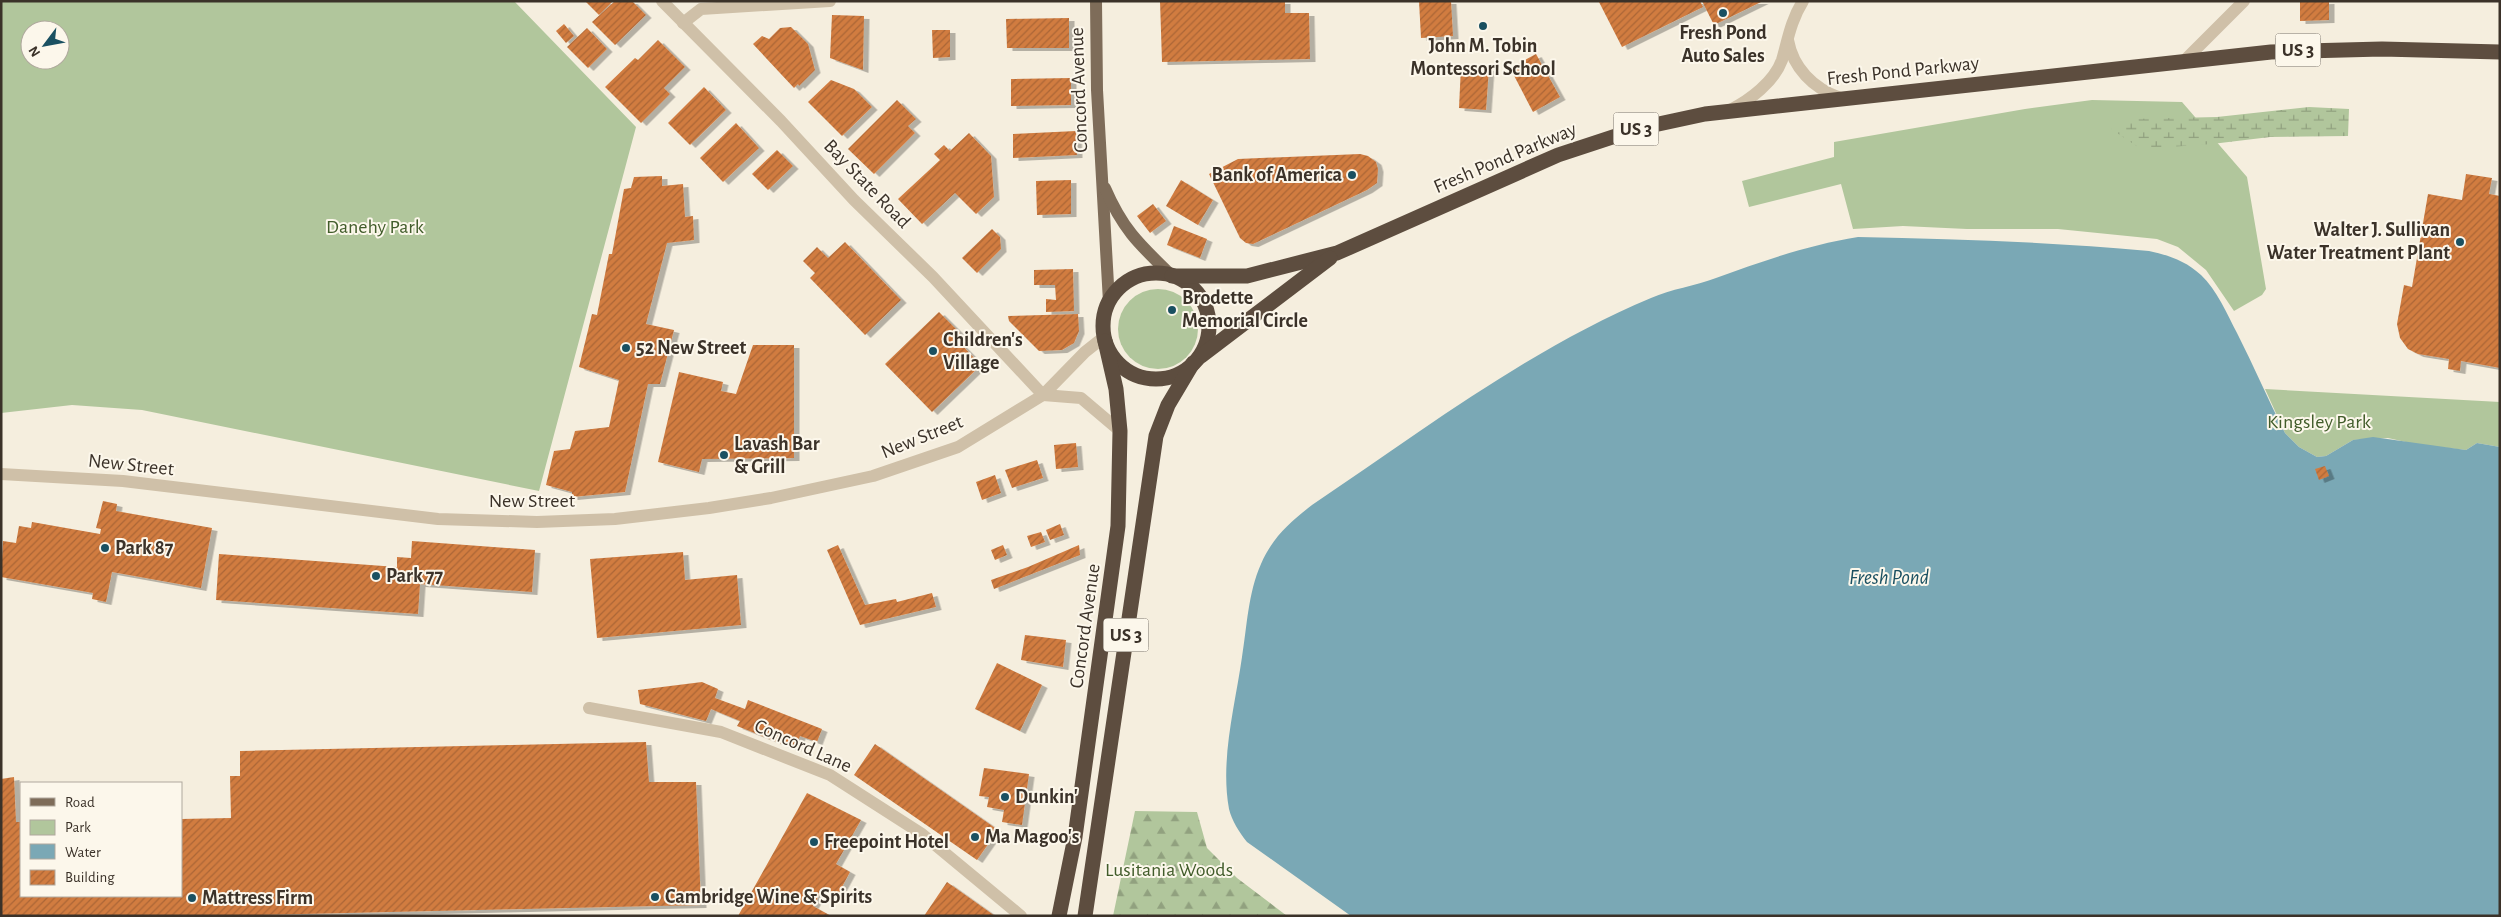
<svg xmlns="http://www.w3.org/2000/svg" width="2501" height="917" viewBox="0 0 2501 917" font-family="'Alegreya Sans',sans-serif">
	<style>
		.green { fill: #b1c69c; fill-rule: evenodd }
		.forest { fill: url(#forest-firs) }
		.wetland { fill: url(#wetland-marsh) }
		.water { fill: #7aa8b5 }
		.building { fill: url(#building-hatch); filter: url(#shadow) }
		.lines { fill: none; stroke-linecap: round; stroke-linejoin: round }
		.street { stroke: #cfc0a8; stroke-width: 12 }
		.primary { stroke: #7e6c59; stroke-width: 12 }
		.highway { stroke: #5d4d3f; stroke-width: 15 }
		.poi-dot { fill: #1a5061; stroke: #fcf7eb; stroke-width: 2 }
		.labels { text-anchor: middle; dominant-baseline: central; stroke-width: 4; stroke-linejoin: round; paint-order: stroke }
		.shield { fill: #fcf7eb; stroke: #756d63; stroke-width: 1 }
		.shield-label { font-size: 19px; font-weight: bold; fill: #3b3229 }
		.poi-label { font-size: 20px; font-weight: bold; fill: #3b3229; stroke: #fcf7eb; text-anchor: start }
		.street-label { font-size: 20px; fill: #3b3229; stroke: #fcf7eb }
		.park-label { font-size: 20px; fill: #415c2a; stroke: #fcf7eb }
		.water-label { font-size: 21px; font-style: italic; fill: #1a5061; stroke: #fcf7eb }
	</style>
	<defs>
		<pattern id="forest-firs" width="22" height="20" patternUnits="userSpaceOnUse" patternTransform="scale(1.25)"><rect width="22" height="20" fill="#b1c69c"/><path d="M5 1l3.5 6h-7zM16 11l3.5 6h-7z" fill="#91a17f"/></pattern>
		<pattern id="wetland-marsh" width="20" height="14" patternUnits="userSpaceOnUse" patternTransform="scale(1.25)"><rect width="20" height="14" fill="#b1c69c"/><path d="M1 5h8M5 5V1M11 12h8M15 12V8" fill="none" stroke="#91a17f"/></pattern>
		<pattern id="building-hatch" width="6" height="6" patternUnits="userSpaceOnUse" patternTransform="scale(1.25)"><rect width="6" height="6" fill="#d17c40"/><path d="M-1 1l2-2M0 6l6-6M5 7l2-2" fill="none" stroke="#ab6636"/></pattern>
		<filter id="shadow"><feDropShadow dx="5.5" dy="3" stdDeviation="0" flood-color="#0004"/></filter>
	</defs>
	<rect width="100%" height="100%" fill="#f5eede"/>
	<g class="green">
		<path d="M1,1H514L636,127L539,491L142,410L72,405L1,413ZM30,30H60V60H30Z"/>
		<polygon points="2092,100 2182,102 2247,177 2266,289 2262,295 2234,311 2206,270 2178,247 2157,239 2058,229 1967,229 1903,226 1853,229 1841,184 1749,207 1742,181 1834,157 1834,142 2025,109"/>
		<circle cx="1158" cy="329" r="40"/>
		<polygon points="2265,389 2500,402 2500,447 2477,443 2466,450 2419,445 2388,438 2353,440 2326,456 2317,457 2299,447 2285,433"/>
	</g>
	<polygon class="forest" points="1135,811 1197,812 1207,848 1237,878 1287,916 1113,916"/>
	<polygon class="wetland" points="2309,107 2349,109 2348,136 2270,137 2212,144 2141,149 2111,129 2132,119 2217,117"/>
	<path class="water" d="M1858,237C1955,239 2052,242 2149,251C2168,255 2186,261 2201,275C2217,290 2227,314 2237,333C2254,366 2268,400 2285,433L2299,447L2317,457L2326,456L2353,440L2373,437L2466,450L2477,443L2500,447V916H1351L1247,842C1239,832 1232,821 1229,809C1220,760 1235,706 1242,657C1247,627 1248,593 1261,564C1272,538 1290,522 1312,505C1421,432 1529,349 1651,298C1671,289 1695,286 1716,278C1763,261 1808,245 1858,237Z"/>
	<g class="building">
		<polygon points="585,1 613,1 599,15"/>
		<polygon points="615,1 632,1 646,15 615,45 592,22"/>
		<polygon points="1160,1 1285,1 1285,13 1309,13 1310,59 1162,62"/>
		<polygon points="1419,1 1451,1 1453,36 1421,38"/>
		<polygon points="1700,1 1703,7 1622,47 1599,2"/>
		<polygon points="1702,1 1763,1 1714,25"/>
		<polygon points="2329,1 2329,20 2300,21 2300,2"/>
		<polygon points="832,15 864,16 863,70 830,58"/>
		<polygon points="1069,18 1069,48 1007,48 1006,19"/>
		<polygon points="564,24 574,36 566,43 556,31"/>
		<polygon points="791,27 808,44 815,70 799,86 798,84 794,88 753,44 762,36 769,39 780,28"/>
		<polygon points="587,28 607,49 588,68 567,47"/>
		<polygon points="932,30 950,30 950,57 933,58"/>
		<polygon points="658,40 685,67 664,88 670,94 641,123 605,87 635,58 638,60"/>
		<polygon points="1536,54 1560,97 1533,112 1510,68"/>
		<polygon points="1461,66 1489,68 1486,110 1459,108"/>
		<polygon points="1071,78 1071,105 1011,106 1011,79"/>
		<polygon points="831,80 854,89 872,107 842,136 808,102"/>
		<polygon points="704,87 726,110 690,145 668,123"/>
		<polygon points="897,100 916,119 908,126 915,133 874,174 848,149"/>
		<polygon points="736,123 759,148 723,182 700,158"/>
		<polygon points="1076,131 1077,155 1013,158 1013,134"/>
		<polygon points="969,133 991,156 994,197 976,214 955,193 922,224 898,199 940,160 934,154 944,145 950,151"/>
		<polygon points="777,150 793,166 768,190 752,174"/>
		<polygon points="1360,154 1368,156 1376,162 1378,169 1377,183 1367,190 1253,244 1246,243 1240,238 1209,174 1238,159"/>
		<polygon points="2466,174 2492,178 2489,194 2500,196 2500,368 2461,361 2460,371 2448,369 2449,359 2418,354 2408,349 2400,338 2397,324 2404,285 2412,287 2428,194 2462,200"/>
		<polygon points="662,176 662,186 683,184 685,217 693,216 694,240 667,243 646,324 674,330 660,384 648,384 625,492 572,497 572,492 546,485 554,451 570,449 575,431 609,427 619,380 579,367 592,314 597,315 609,254 612,254 624,189 631,188 634,177"/>
		<polygon points="1071,180 1071,214 1037,215 1036,181"/>
		<polygon points="1181,180 1213,200 1198,225 1166,206"/>
		<polygon points="1153,204 1166,221 1150,233 1137,216"/>
		<polygon points="1174,226 1207,239 1200,258 1167,245"/>
		<polygon points="992,229 1000,237 1001,249 977,273 962,258"/>
		<polygon points="845,242 901,300 865,335 810,278 815,273 803,261 817,247 828,258"/>
		<polygon points="1073,269 1074,311 1046,312 1046,299 1056,300 1055,285 1034,285 1034,270"/>
		<polygon points="939,312 960,333 955,338 981,365 932,412 885,364"/>
		<polygon points="1078,314 1079,331 1074,343 1062,350 1039,351 1009,321 1008,316"/>
		<polygon points="753,345 794,345 794,458 702,459 699,472 658,462 679,372 723,382 721,391 736,394"/>
		<polygon points="1076,443 1078,467 1056,469 1054,445"/>
		<polygon points="1037,460 1043,478 1012,488 1005,470"/>
		<polygon points="2325,466 2329,476 2319,480 2315,469"/>
		<polygon points="995,475 1001,493 982,500 976,482"/>
		<polygon points="103,501 117,504 116,511 212,528 201,588 112,572 106,602 92,599 93,593 1,577 3,541 16,543 19,526 31,528 32,522 100,534 101,529 96,528"/>
		<polygon points="1060,524 1064,535 1050,540 1046,530"/>
		<polygon points="1041,532 1045,542 1031,547 1027,536"/>
		<polygon points="412,541 535,550 532,592 420,584 418,614 216,600 219,554 397,567 397,557 411,558"/>
		<polygon points="838,545 865,605 896,599 897,602 932,593 936,607 860,625 827,550"/>
		<polygon points="1003,545 1007,555 995,560 991,550"/>
		<polygon points="1079,545 1080,555 994,589 991,580 1028,567"/>
		<polygon points="683,552 685,580 737,575 741,625 597,638 590,559"/>
		<polygon points="1025,635 1066,640 1063,667 1021,660"/>
		<polygon points="997,663 1042,685 1020,731 975,709"/>
		<polygon points="702,682 718,689 715,698 745,709 748,700 822,729 817,742 800,736 795,749 737,726 740,721 711,709 706,721 640,704 638,690"/>
		<polygon points="646,742 649,782 696,782 701,905 209,916 1,916 1,779 14,777 16,822 21,822 21,896 181,896 181,819 231,818 230,776 240,776 240,751"/>
		<polygon points="875,744 998,830 977,860 854,775"/>
		<polygon points="984,768 1029,774 1022,825 1002,822 1004,810 987,807 989,797 979,796"/>
		<polygon points="807,793 861,820 836,864 850,872 836,898 822,890 813,906 831,916 738,916"/>
		<polygon points="947,882 995,916 924,916"/>
	</g>
	<g class="lines">
		<g class="street">
			<polyline points="662,1 781,121 854,200 933,277 1043,395"/>
			<polyline points="683,23 701,9 830,1"/>
			<path d="M1788,40C1793,68 1813,88 1840,98"/>
			<polyline points="2185,60 2244,1"/>
			<path d="M1730,110C1750,100 1774,82 1782,60C1788,39 1791,20 1803,1"/>
			<polyline points="1043,395 1081,398 1120,431"/>
			<polyline points="1,474 123,481 438,519 537,522 615,519 709,508 771,498 873,476 958,447 1043,395 1085,352 1104,337"/>
			<polyline points="589,708 721,732 830,775 922,834 1021,916"/>
		</g>
		<g class="primary">
			<polyline points="1096,1 1097,90 1109,302"/>
			<path d="M1105,188C1123,230 1140,245 1172,276"/>
		</g>
		<g class="highway">
			<circle cx="1156" cy="326" r="53"/>
			<polyline points="1172,276 1247,276 1337,253 1558,155 1640,128 1705,114 2271,52 2382,49 2500,52"/>
			<polyline points="1201,356 1330,258"/>
			<polyline points="1059,916 1075,837 1118,526 1120,431 1116,389 1105,341"/>
			<polyline points="1085,916 1156,436 1168,405 1193,363"/>
		</g>
	</g>
	<g class="poi-dot">
		<circle cx="1723" cy="13" r="5"/>
		<circle cx="1483" cy="26" r="5"/>
		<circle cx="1352" cy="175" r="5"/>
		<circle cx="2460" cy="242" r="5"/>
		<circle cx="1172" cy="310" r="5"/>
		<circle cx="626" cy="348" r="5"/>
		<circle cx="933" cy="351" r="5"/>
		<circle cx="724" cy="455" r="5"/>
		<circle cx="105" cy="548" r="5"/>
		<circle cx="376" cy="576" r="5"/>
		<circle cx="1005" cy="797" r="5"/>
		<circle cx="975" cy="837" r="5"/>
		<circle cx="814" cy="842" r="5"/>
		<circle cx="655" cy="897" r="5"/>
		<circle cx="192" cy="898" r="5"/>
	</g>
	<g class="labels">
		<g class="shield">
			<rect x="2275.5" y="33.5" width="45" height="33" rx="4"/>
			<rect x="1613.5" y="112.5" width="45" height="33" rx="4"/>
			<rect x="1103.5" y="618.5" width="45" height="33" rx="4"/>
		</g>
		<g class="shield-label">
			<text x="2298" y="50">US 3</text>
			<text x="1636" y="129">US 3</text>
			<text x="1126" y="635">US 3</text>
		</g>
		<g class="poi-label">
			<text x="1723" y="33" text-anchor="middle">Fresh Pond<tspan x="1723" dy="23">Auto Sales</tspan></text>
			<text x="1483" y="46" text-anchor="middle">John M. Tobin<tspan x="1483" dy="23">Montessori School</tspan></text>
			<text x="1342" y="175" text-anchor="end">Bank of America</text>
			<text x="2450" y="230" text-anchor="end">Walter J. Sullivan<tspan x="2450" dy="23">Water Treatment Plant</tspan></text>
			<text x="1182" y="298">Brodette<tspan x="1182" dy="23">Memorial Circle</tspan></text>
			<text x="943" y="340">Children's<tspan x="943" dy="23">Village</tspan></text>
			<text x="636" y="348">52 New Street</text>
			<text x="734" y="444">Lavash Bar<tspan x="734" dy="23">&amp; Grill</tspan></text>
			<text x="115" y="548">Park 87</text>
			<text x="386" y="576">Park 77</text>
			<text x="1015" y="797">Dunkin'</text>
			<text x="985" y="837">Ma Magoo's</text>
			<text x="824" y="842">Freepoint Hotel</text>
			<text x="665" y="897">Cambridge Wine &amp; Spirits</text>
			<text x="202" y="898">Mattress Firm</text>
		</g>
		<g class="street-label">
			<text transform="translate(1903 71) rotate(-6)">Fresh Pond Parkway</text>
			<text transform="translate(1079 90) rotate(-92)">Concord Avenue</text>
			<text transform="translate(1505 158) rotate(-23)">Fresh Pond Parkway</text>
			<text transform="translate(867 184) rotate(46)">Bay State Road</text>
			<text transform="translate(922 437) rotate(-22)">New Street</text>
			<text transform="translate(131 465) rotate(6)">New Street</text>
			<text x="532" y="501">New Street</text>
			<text transform="translate(1085 626) rotate(-82)">Concord Avenue</text>
			<text transform="translate(803 746) rotate(24)">Concord Lane</text>
		</g>
		<g class="park-label">
			<text x="375" y="227">Danehy Park</text>
			<text x="2319" y="422">Kingsley Park</text>
			<text x="1169" y="870">Lusitania Woods</text>
		</g>
		<g class="water-label">
			<text x="1889" y="577">Fresh Pond</text>
		</g>
	</g>
	<rect width="2501" height="917" fill="none" stroke="#3b3229" stroke-width="5"/>
	<rect x="20" y="782" width="162" height="115" fill="#fcf7eb" stroke="#afa89d"/>
	<rect x="30" y="798" width="25" height="8" fill="#7e6c59" stroke="#afa89d"/>
	<text x="65" y="807" font-size="15" fill="#3b3229">Road</text>
	<rect x="30" y="820" width="25" height="15" fill="#b1c69c" stroke="#afa89d"/>
	<text x="65" y="832" font-size="15" fill="#3b3229">Park</text>
	<rect x="30" y="844" width="25" height="15" fill="#7aa8b5" stroke="#afa89d"/>
	<text x="65" y="857" font-size="15" fill="#3b3229">Water</text>
	<rect x="30" y="870" width="25" height="15" fill="url(#building-hatch)" stroke="#afa89d"/>
	<text x="65" y="882" font-size="15" fill="#3b3229">Building</text>
	<g transform="translate(45 45) rotate(238)"><circle r="24" fill="#fcf7eb" stroke="#afa89d"/>
	<path d="M0-4L9 19L0 12L-9 19Z" fill="#1a5061"/>
	<text y="-8" font-size="14" font-weight="bold" text-anchor="middle" fill="#3b3229">N</text>
	</g>
</svg>
